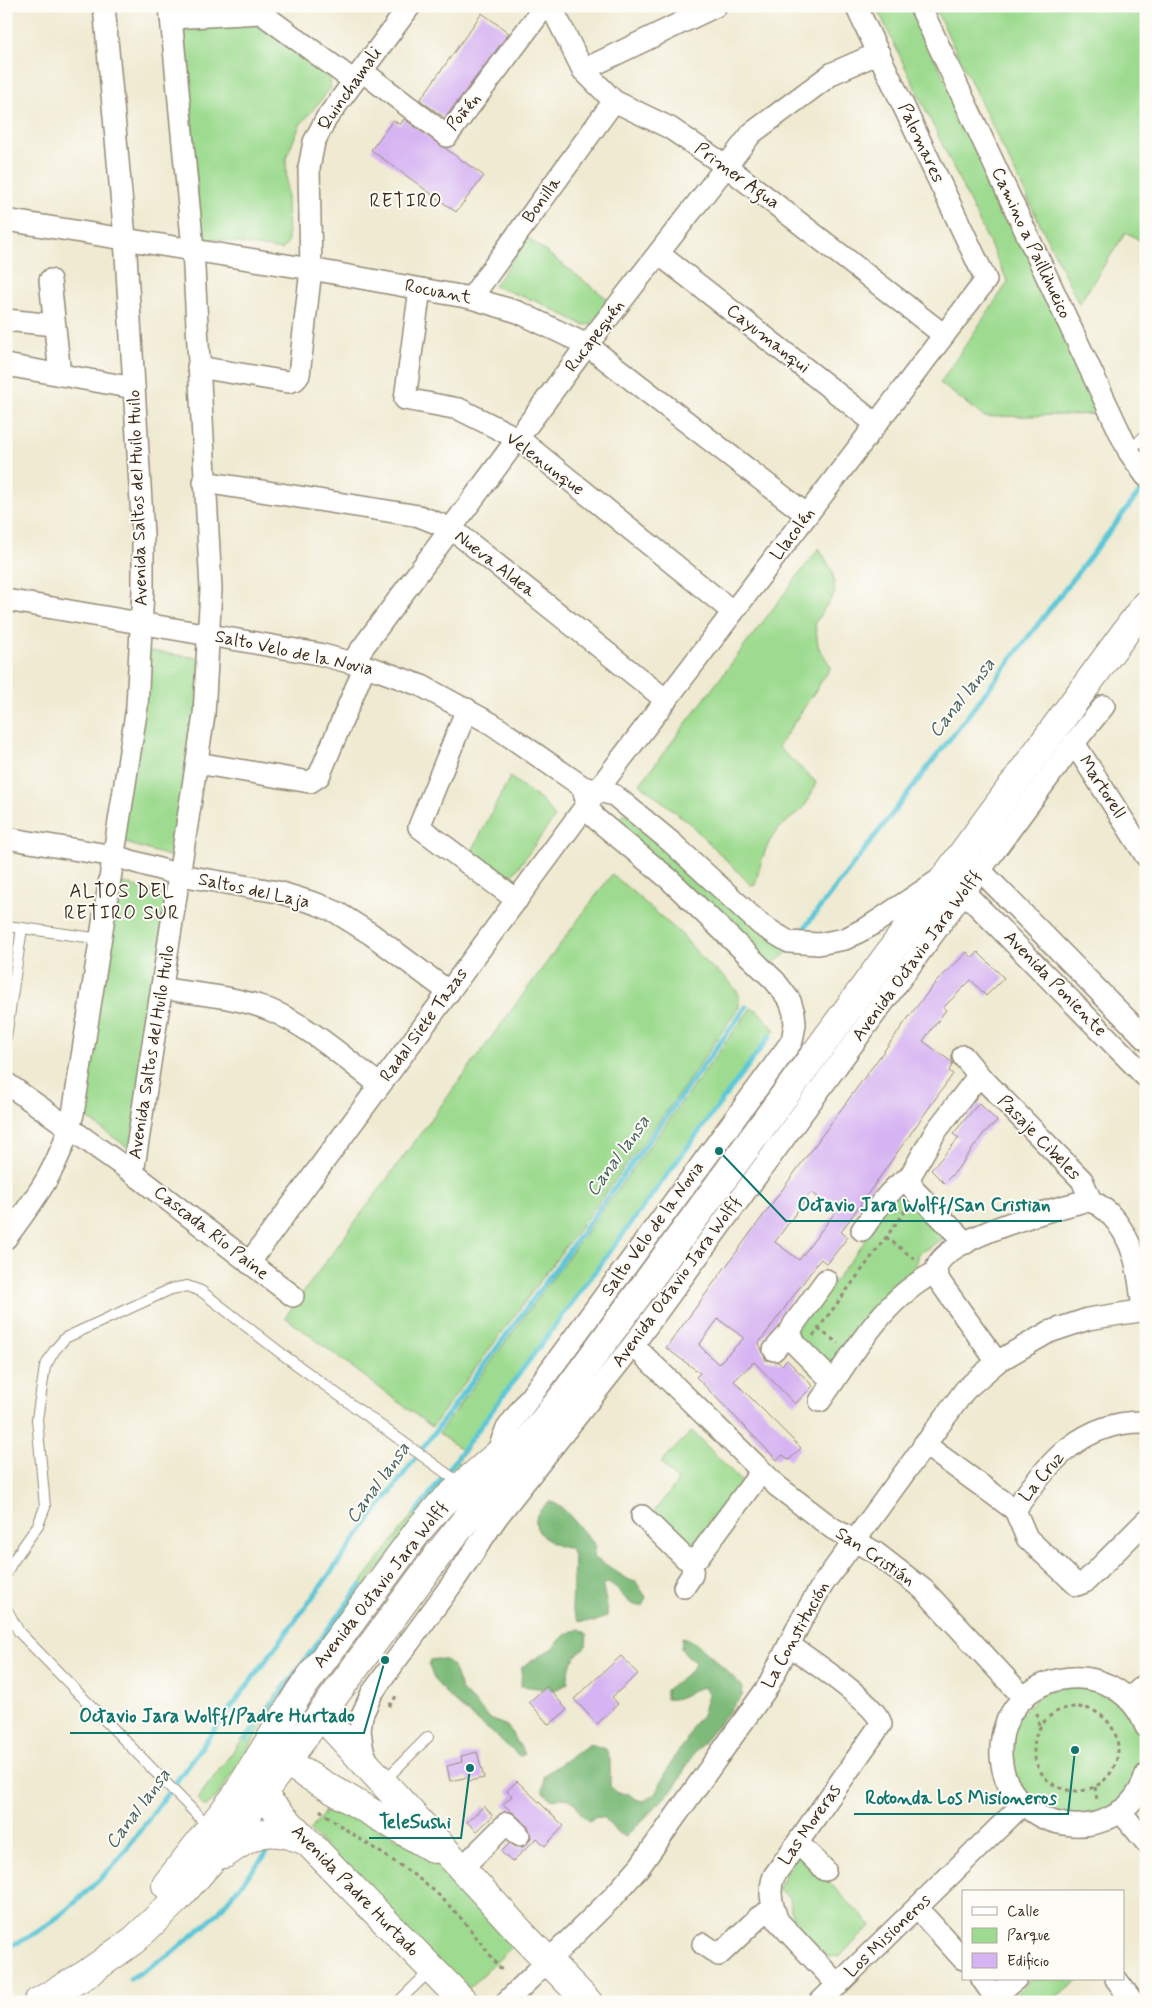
<svg xmlns="http://www.w3.org/2000/svg" width="1152" height="2008" viewBox="0 0 1152 2008" font-family="Mynerve,sans-serif">
	<style>
		.green { fill: #9edb90; stroke: #6c8257 }
		.forest { fill: #7ebb7a; stroke: #5c724c }
		.lines { fill: none; stroke-linecap: round; stroke-linejoin: round }
		.stream { stroke: #5cc7d7; stroke-width: 5 }
		.building { fill: #d6b3f2; fill-rule: evenodd }
		.lane-casing { stroke: #958a78; stroke-width: 12 }
		.street-casing { stroke: #958a78; stroke-width: 24 }
		.primary-casing { stroke: #958a78; stroke-width: 30 }
		.path { stroke: #958a78; stroke-width: 3; stroke-dasharray: 4 4; stroke-linecap: butt }
		.lane { stroke: #fff; stroke-width: 10 }
		.street { stroke: #fff; stroke-width: 21 }
		.primary { stroke: #fff; stroke-width: 28 }
		.labels { text-anchor: middle; dominant-baseline: central; stroke-width: 4; stroke-linejoin: round; paint-order: stroke }
		.street-label { font-size: 18px; fill: #3b2a1e; stroke: #fdfcf7 }
		.neighbourhood-label { font-size: 19px; letter-spacing: 1px; fill: #3b2a1e; stroke: #fdfcf7 }
		.water-label { font-size: 19px; font-style: italic; fill: #47615f; stroke: #fdfcf7 }
		.leader { fill: none; stroke: #0f766e; stroke-width: 2 }
		.callout-dot { fill: #0f766e; stroke: #fdfcf7; stroke-width: 2 }
		.callout-label { font-size: 19px; text-anchor: middle; font-weight: bold; fill: #0f766e; stroke: #fdfcf7; stroke-width: 4; stroke-linejoin: round; paint-order: stroke }
	</style>
	<rect width="100%" height="100%" fill="#fdfcf7"/>
	<filter id="ink" filterUnits="userSpaceOnUse"><feTurbulence type="fractalNoise" baseFrequency=".02" numOctaves="2"/><feDisplacementMap in="SourceGraphic" scale="10" xChannelSelector="R" yChannelSelector="G"/><feConvolveMatrix kernelMatrix="1 2 1 2 8 2 1 2 1" color-interpolation-filters="sRGB"/></filter>
	<filter id="wash" filterUnits="userSpaceOnUse"><feTurbulence type="fractalNoise" baseFrequency=".0096" numOctaves="4" result="noise"/><feDisplacementMap in="SourceGraphic" scale="20" xChannelSelector="R" yChannelSelector="G"/><feGaussianBlur stdDeviation="1.12" result="paint"/><feColorMatrix in="noise" values="0 0 0 0 0 0 0 0 0 0 0 0 0 0 0 0 0 1.4 0 .05"/><feComposite in="paint" operator="in"/></filter>
	<g filter="url(#wash)">
		<rect width="100%" height="100%" fill="#efead1"/>
		<g class="green">
			<polygon points="876,6 910,6 1104,414 984,417 940,383 1008,282"/>
			<polygon points="934,6 1146,6 1146,244 1126,232 1079,304"/>
			<polygon points="257,24 330,78 331,88 300,125 286,158 288,242 282,250 201,237 184,28"/>
			<polygon points="528,238 609,300 592,324 584,325 538,302 494,286"/>
			<path d="M819,548L833,572L835,593L815,623L818,646L831,667L778,747L816,782C805,814 799,809 778,830C765,843 760,867 755,884L751,885L688,822L640,784Z"/>
			<polygon points="144,650 204,659 178,859 120,841"/>
			<polygon points="510,777 542,801 555,817 509,880 472,851"/>
			<polygon points="624,813 801,942 767,968 615,824"/>
			<polygon points="612,874 681,934 707,964 727,979 739,994 739,1007 684,1087 432,1427 285,1317"/>
			<polygon points="114,880 170,897 130,1149 77,1111"/>
			<polygon points="751,1008 757,1010 775,1030 497,1406 458,1461 461,1467 458,1470 449,1466 461,1450 439,1433"/>
			<polygon points="902,1184 952,1233 918,1254 914,1268 920,1279 835,1377 799,1340 795,1325 836,1279 865,1241 861,1237"/>
			<polygon points="692,1431 745,1485 692,1554 650,1516 678,1482 661,1462"/>
			<polygon points="439,1480 443,1485 288,1686 217,1797 205,1807 197,1799"/>
			<polygon points="1052,1686 1109,1690 1142,1732 1144,1755 1143,1766 1134,1787 1099,1816 1044,1813 1010,1774 1013,1720"/>
			<polygon points="333,1801 451,1869 517,1942 465,1992 310,1831"/>
			<path d="M797,1851L872,1925L840,1956L828,1957C817,1946 804,1935 795,1922C786,1910 798,1898 777,1890Z"/>
			<polygon points="1031,1979 1079,1979 1048,2002 1015,2002 1016,1995"/>
		</g>
		<g class="forest">
			<path d="M548,1502C564,1501 581,1533 595,1544L593,1558C610,1564 623,1580 636,1582L646,1597L642,1606C627,1607 621,1590 609,1583L603,1584C603,1596 609,1604 607,1616L594,1622L579,1621L572,1610L574,1555L570,1548C555,1548 530,1534 537,1515C540,1510 544,1506 548,1502Z"/>
			<path d="M580,1629L587,1634L586,1646C574,1655 567,1667 568,1683L555,1690L521,1686L522,1667L551,1649L566,1634Z"/>
			<path d="M682,1637C698,1640 730,1674 743,1687L742,1696L693,1755L675,1787L626,1837L616,1832L605,1818L597,1817L588,1821C570,1805 581,1795 551,1799L543,1792L544,1775L590,1744L606,1749L610,1759V1786L617,1793L629,1794L635,1799L644,1801L655,1794L674,1757L686,1742L693,1724L702,1715L708,1695L705,1687C690,1688 683,1701 666,1699V1690L692,1670L695,1663L681,1649Z"/>
			<path d="M437,1659L446,1660L453,1666L461,1689L490,1719L507,1726L525,1754L520,1756C511,1750 505,1743 496,1736C476,1718 435,1693 429,1665L431,1660Z"/>
		</g>
		<g class="lines">
			<g class="stream">
				<polyline points="802,931 1146,484"/>
				<polyline points="416,1513 770,1036"/>
				<polyline points="246,1739 361,1585"/>
				<path d="M6,1947C45,1935 87,1892 116,1863L556,1268L746,1007"/>
				<polyline points="130,1979 172,1953 215,1916 266,1854"/>
			</g>
		</g>
		<g id="blocks">
			<g class="building">
				<polygon points="482,13 509,33 445,118 420,100"/>
				<polygon points="404,119 484,176 456,212 371,150 393,120 400,125"/>
				<path d="M967,952L973,958L978,952L1004,978L986,996L971,980L943,1008L946,1010L923,1041L953,1063L949,1071L953,1074L845,1226L841,1232L848,1237L827,1264L821,1259L816,1265L759,1343L766,1360L778,1362L782,1365L787,1360L813,1386L795,1404L754,1362L734,1381L801,1448L789,1460L783,1455L777,1460L696,1377L700,1373L666,1348L914,1010L935,983ZM811,1192L836,1211L799,1260L775,1242ZM718,1319L744,1338L718,1364L699,1345Z"/>
				<polygon points="979,1103 997,1121 984,1133 956,1171 944,1183 931,1170 959,1138 953,1134"/>
				<polygon points="621,1656 638,1674 612,1697 618,1704 597,1724 574,1699"/>
				<polygon points="547,1686 567,1710 549,1725 529,1702"/>
				<polygon points="477,1752 484,1778 469,1781 468,1777 450,1781 447,1766 462,1762 461,1756"/>
				<polygon points="517,1781 564,1826 545,1846 537,1838 512,1862 501,1852 510,1843 516,1847 523,1847 531,1838 528,1826 503,1804 512,1796 507,1791"/>
				<polygon points="484,1806 493,1816 477,1831 467,1822"/>
			</g>
		</g>
	</g>
	<g filter="url(#ink)">
		<use href="#blocks" fill-opacity="0" stroke="#958a78" stroke-width="1"/>
		<g class="lines">
			<g class="lane-casing">
				<g id="lane">
					<polyline points="1129,452 1146,434"/>
					<polyline points="6,926 22,928"/>
					<polyline points="6,1037 22,928 101,939"/>
					<polyline points="6,1574 11,1564 38,1525 45,1507 37,1419 45,1367 54,1351 65,1338 171,1289 187,1286 201,1291 282,1354 461,1484"/>
					<polyline points="6,1608 19,1632 209,1827"/>
					<polyline points="386,1783 390,1775 428,1737"/>
					<polyline points="398,2002 432,1969"/>
				</g>
			</g>
			<g class="street-casing">
				<g id="street">
					<polyline points="551,6 583,70 614,101 670,128 726,166 944,335"/>
					<polyline points="920,6 1129,452 1146,476"/>
					<polyline points="171,18 261,13 354,81"/>
					<polyline points="583,70 716,6"/>
					<polyline points="362,71 447,136 545,6"/>
					<polyline points="6,220 311,269 471,298 518,312 587,345 807,515"/>
					<polyline points="659,254 876,424"/>
					<polyline points="50,280 60,375"/>
					<polyline points="420,289 405,399 459,409 519,439 733,612"/>
					<polyline points="471,298 614,101"/>
					<polyline points="6,320 54,325"/>
					<polyline points="6,365 134,388"/>
					<polyline points="198,367 288,382 295,380 299,375 311,269 309,168 314,142 326,119 410,6"/>
					<polyline points="204,482 419,516 452,529 666,700"/>
					<polyline points="6,600 319,654 378,670 422,686 492,724 583,787 614,795 671,842 761,925 789,942 818,944 845,939 870,926 939,880"/>
					<polyline points="352,662 587,345 752,133 833,73 879,53"/>
					<polyline points="467,709 419,827 517,900"/>
					<polyline points="1074,743 1146,856"/>
					<polyline points="197,763 304,781 310,782 319,776 365,666"/>
					<polyline points="6,838 114,856 180,875 278,892 317,904 336,912 371,934 449,992"/>
					<polyline points="980,870 1146,1039"/>
					<polyline points="964,892 1146,1077"/>
					<path d="M162,988C198,995 236,996 270,1010C311,1027 345,1059 380,1085"/>
					<polyline points="963,1056 982,1079"/>
					<polyline points="6,1083 133,1173 293,1296"/>
					<polyline points="133,1173 204,715 211,589 193,249 170,6"/>
					<path d="M862,1230C875,1213 889,1187 909,1178"/>
					<path d="M6,1238C38,1195 60,1166 73,1114L137,707L143,590V535L125,238L104,6"/>
					<polyline points="966,1243 914,1190 909,1178 936,1131 976,1079 984,1080 1082,1180 1091,1201"/>
					<polyline points="249,1263 599,788 986,280 856,6"/>
					<polyline points="826,1280 794,1324 790,1332 795,1344 833,1382"/>
					<polyline points="633,1345 777,1486 832,1528 876,1553 924,1590 1024,1698"/>
					<polyline points="774,1350 790,1332"/>
					<path d="M997,1362L940,1282C938,1277 935,1273 937,1267C945,1238 1057,1208 1085,1201C1095,1201 1102,1207 1109,1213C1136,1241 1139,1274 1143,1310"/>
					<path d="M820,1401C853,1355 883,1298 936,1272"/>
					<polyline points="924,1444 1015,1510"/>
					<polyline points="496,1456 506,1430 792,1041 795,1024 794,1013 790,1001 775,981 669,879 595,818 587,805 584,792"/>
					<polyline points="1015,1510 1027,1538 1077,1585 1085,1582 1146,1521"/>
					<path d="M1015,1510C1047,1463 1083,1420 1146,1422"/>
					<polyline points="642,1516 685,1558 693,1560 698,1557 761,1472"/>
					<polyline points="684,1587 692,1575 693,1560"/>
					<path d="M789,1645C807,1658 877,1704 881,1724L774,1876C768,1891 772,1906 778,1921L838,1985"/>
					<polyline points="1129,1700 1146,1683"/>
					<path d="M1146,1727C1115,1647 997,1670 1001,1756C1006,1836 1122,1852 1146,1775"/>
					<polyline points="369,1764 363,1751 360,1731 362,1715 372,1693 452,1584 497,1517 633,1345 964,892 1074,743 1104,706"/>
					<polyline points="1120,1811 1146,1842"/>
					<polyline points="798,1843 825,1870"/>
					<polyline points="462,1868 507,1823 519,1835"/>
					<polyline points="917,1908 963,1959"/>
					<polyline points="703,1944 719,1955 759,1917 773,1909"/>
					<polyline points="982,1979 994,1996 994,2002"/>
					<polyline points="1116,1979 1133,2002"/>
					<polyline points="994,1996 1016,1979"/>
					<polyline points="506,2002 613,1897 640,1866 767,1688 802,1619 823,1584 965,1390 997,1362 1049,1332 1088,1319 1146,1310"/>
					<polyline points="820,2002 1023,1804"/>
				</g>
			</g>
			<g class="primary-casing">
				<g id="primary">
					<polyline points="321,1715 523,1935 588,2002"/>
					<polyline points="270,1753 434,1849"/>
					<polyline points="250,1783 464,2002"/>
					<path d="M225,1854C256,1831 270,1826 306,1841"/>
					<polyline points="166,1885 235,1797 300,1691 421,1527 442,1503 512,1442"/>
					<polyline points="38,2002 85,1975 134,1940 177,1899 223,1847 438,1555 562,1398 1146,604"/>
				</g>
			</g>
			<g class="path">
				<polyline points="886,1237 917,1261"/>
				<polyline points="818,1329 838,1343"/>
				<polyline points="813,1336 904,1213 904,1207"/>
				<polyline points="389,1706 397,1695"/>
				<circle cx="1076" cy="1749" r="42"/>
				<polyline points="1037,1713 1039,1726"/>
				<polyline points="1095,1787 1097,1801"/>
				<path d="M320,1810C354,1838 393,1858 427,1885C457,1909 480,1942 503,1972"/>
			</g>
			<use href="#lane" class="lane"/>
			<use href="#street" class="street"/>
			<use href="#primary" class="primary"/>
		</g>
	</g>
	<g class="labels">
		<g class="street-label">
			<text transform="translate(350 89) rotate(-55)">Quinchamali</text>
			<text transform="translate(464 112) rotate(-50)">Poñén</text>
			<text transform="translate(921 143) rotate(65)">Palomares</text>
			<text transform="translate(737 176) rotate(36)">Primer Agua</text>
			<text transform="translate(542 200) rotate(-54)">Bonilla</text>
			<text transform="translate(1031 243) rotate(65)">Camino a Paillihueico</text>
			<text transform="translate(438 292) rotate(11)">Rocuant</text>
			<text transform="translate(595 336) rotate(-53)">Rucapequén</text>
			<text transform="translate(768 339) rotate(38)">Cayumanqui</text>
			<text transform="translate(545 464) rotate(37)">Velenunque</text>
			<text transform="translate(138 498) rotate(-92)">Avenida Saltos del Huilo Huilo</text>
			<text transform="translate(793 534) rotate(-53)">Llacolén</text>
			<text transform="translate(495 564) rotate(38)">Nueva Aldea</text>
			<text transform="translate(294 653) rotate(12)">Salto Velo de la Novia</text>
			<text transform="translate(1102 787) rotate(57)">Martorell</text>
			<text transform="translate(254 891) rotate(12)">Saltos del Laja</text>
			<text transform="translate(917 956) rotate(-54)">Avenida Octavio Jara Wolff</text>
			<text transform="translate(1055 984) rotate(46)">Avenida Poniente</text>
			<text transform="translate(424 1025) rotate(-54)">Radal Siete Tazas</text>
			<text transform="translate(152 1052) rotate(-81)">Avenida Saltos del Huilo Huilo</text>
			<text transform="translate(1039 1138) rotate(46)">Pasaje Cibeles</text>
			<text transform="translate(653 1229) rotate(-54)">Salto Velo de la Novia</text>
			<text transform="translate(211 1233) rotate(38)">Cascada Río Paine</text>
			<text transform="translate(677 1282) rotate(-54)">Avenida Octavio Jara Wolff</text>
			<text transform="translate(1042 1477) rotate(-50)">La Cruz</text>
			<text transform="translate(875 1557) rotate(34)">San Cristián</text>
			<text transform="translate(381 1585) rotate(-52)">Avenida Octavio Jara Wolff</text>
			<text transform="translate(796 1635) rotate(-61)">La Constitución</text>
			<text transform="translate(810 1825) rotate(-55)">Las Moreras</text>
			<text transform="translate(355 1891) rotate(46)">Avenida Padre Hurtado</text>
			<text transform="translate(888 1936) rotate(-44)">Los Misioneros</text>
		</g>
		<g class="neighbourhood-label">
			<text x="406" y="201">RETIRO</text>
			<text x="122" y="891">ALTOS DEL<tspan x="122" dy="22">RETIRO SUR</tspan></text>
		</g>
		<g class="water-label">
			<text transform="translate(962 698) rotate(-52)">Canal Iansa</text>
			<text transform="translate(618 1156) rotate(-54)">Canal Iansa</text>
			<text transform="translate(378 1483) rotate(-54)">Canal Iansa</text>
			<text transform="translate(138 1809) rotate(-53)">Canal Iansa</text>
		</g>
	</g>
	<path class="leader" d="M719 1151L786 1221H1062M385 1660L364 1733H70M1075 1750L1068 1814H854M470 1768L461 1838H369"/>
	<g class="callout-dot">
		<circle cx="719" cy="1151" r="5"/>
		<circle cx="385" cy="1660" r="5"/>
		<circle cx="1075" cy="1750" r="5"/>
		<circle cx="470" cy="1768" r="5"/>
	</g>
	<g class="callout-label">
		<text x="924" y="1211">Octavio Jara Wolff/San Cristian</text>
		<text x="217" y="1722">Octavio Jara Wolff/Padre Hurtado</text>
		<text x="961" y="1804">Rotonda Los Misioneros</text>
		<text x="415" y="1828">TeleSushi</text>
	</g>
	<rect width="1152" height="2008" fill="none" stroke="#fdfcf7" stroke-width="25"/>
	<rect x="962" y="1890" width="162" height="90" fill="#fdfcf7" stroke="#afa8a0"/>
	<rect x="972" y="1907" width="25" height="8" fill="#ffffff" stroke="#afa8a0"/>
	<text x="1007" y="1916" font-size="15" fill="#3b2a1e">Calle</text>
	<rect x="972" y="1928" width="25" height="15" fill="#9edb90" stroke="#afa8a0"/>
	<text x="1007" y="1940" font-size="15" fill="#3b2a1e">Parque</text>
	<rect x="972" y="1953" width="25" height="15" fill="#d6b3f2" stroke="#afa8a0"/>
	<text x="1007" y="1966" font-size="15" fill="#3b2a1e">Edificio</text>
</svg>
